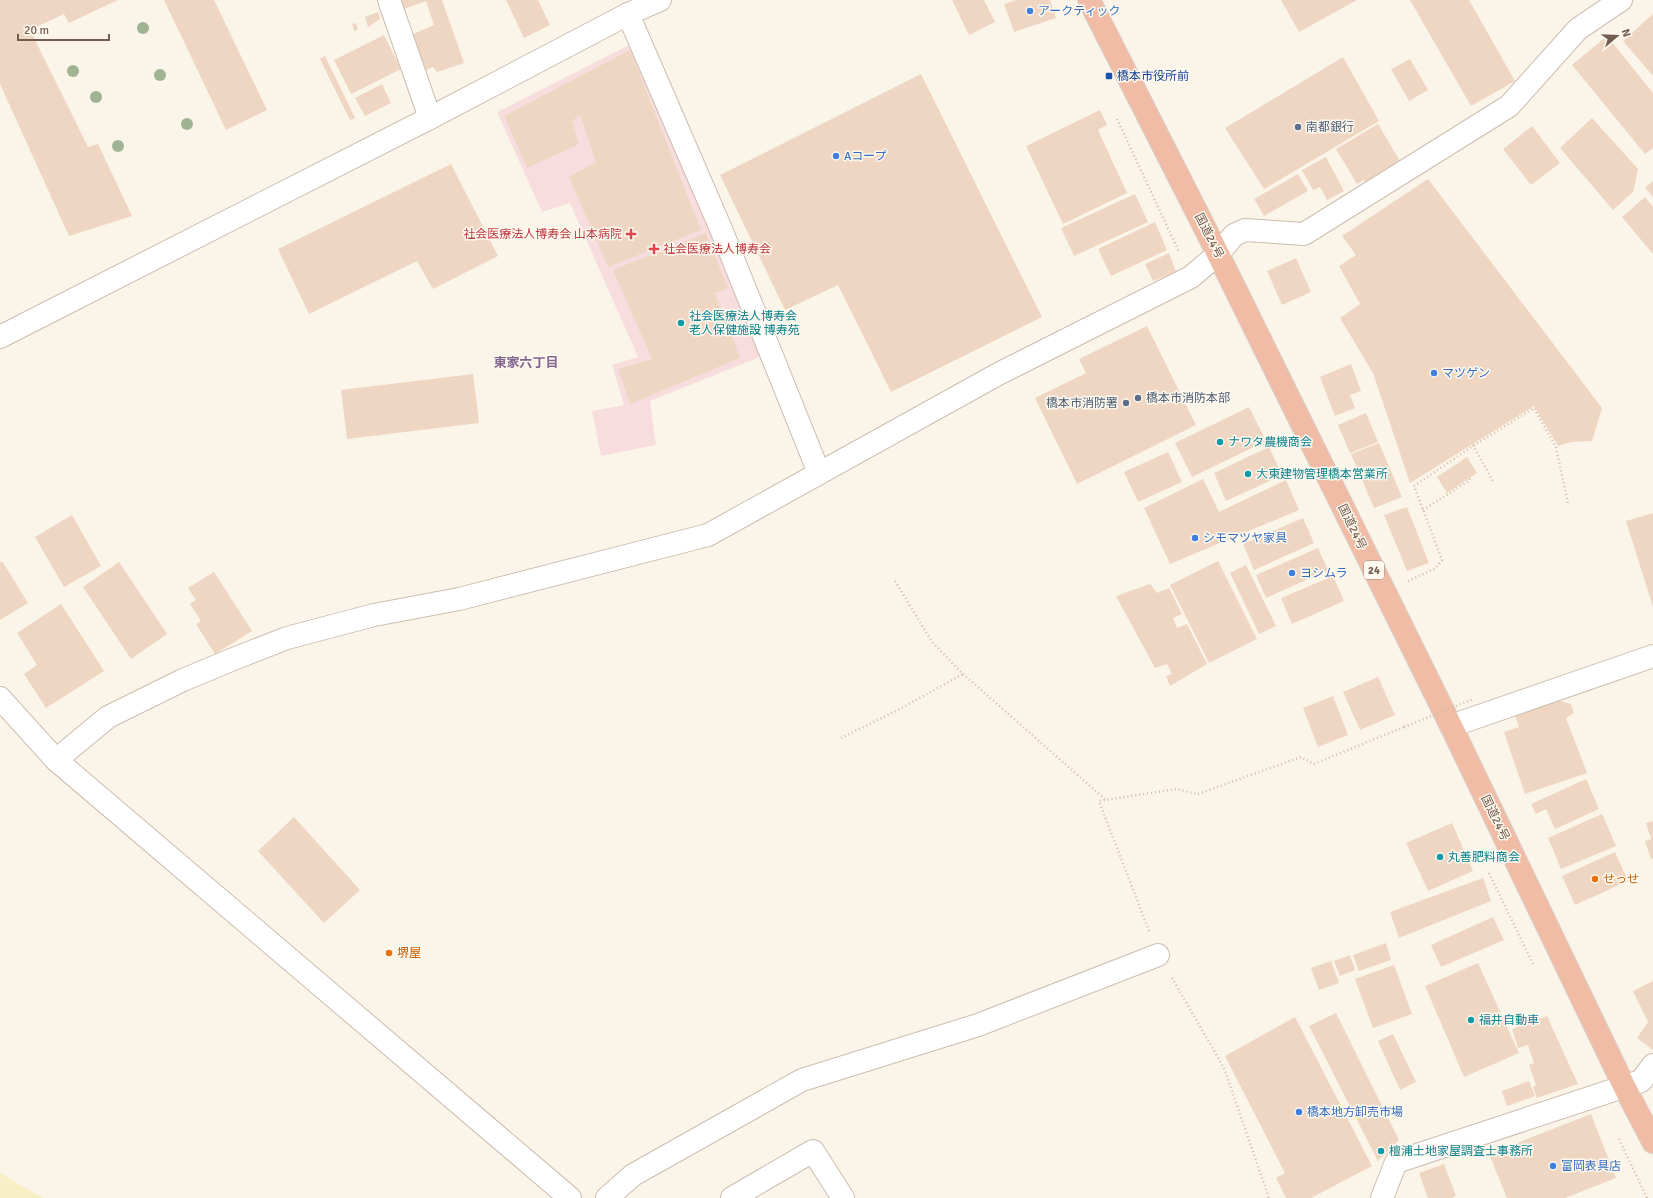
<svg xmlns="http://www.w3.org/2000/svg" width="1653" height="1198" viewBox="0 0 1653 1198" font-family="Signika,'Noto Sans JP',sans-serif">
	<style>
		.medical { fill: #f8ddde }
		.sand { fill: #f7efc6 }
		.building { fill: #eed6c2 }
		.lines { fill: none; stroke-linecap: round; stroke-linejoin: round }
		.minor-casing { stroke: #ccbdaf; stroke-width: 24 }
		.highway-casing { stroke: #d8d2cd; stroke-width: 24 }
		.path { stroke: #d3baa5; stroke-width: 2.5; stroke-dasharray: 1 3; stroke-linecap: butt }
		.minor { stroke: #fff; stroke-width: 22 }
		.highway { stroke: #f0bca5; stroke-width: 22 }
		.path-bridge { stroke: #d3baa5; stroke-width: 2.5; stroke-dasharray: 1 3; stroke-linecap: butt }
		.tree { fill: #a0b392 }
		.shop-dot { fill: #3f7fe0; stroke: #fef9ef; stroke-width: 1.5 }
		.transit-dot { fill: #1a4fb4; stroke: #fef9ef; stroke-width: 1.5 }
		.service-dot { fill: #5c6f8a; stroke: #fef9ef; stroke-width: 1.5 }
		.health-dot { fill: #e0444e; stroke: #fef9ef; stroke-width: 1.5 }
		.culture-dot { fill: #0f9aa8; stroke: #fef9ef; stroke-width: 1.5 }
		.food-dot { fill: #e8710a; stroke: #fef9ef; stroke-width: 1.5 }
		.labels { text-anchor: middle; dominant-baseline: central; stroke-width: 3; stroke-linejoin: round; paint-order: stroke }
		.shield { fill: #fef9ef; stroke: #9d8c7e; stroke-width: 1 }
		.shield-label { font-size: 11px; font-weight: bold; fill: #735d4e }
		.shop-label { font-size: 12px; fill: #366cbe; stroke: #fef9ef; text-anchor: start }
		.transit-label { font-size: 12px; fill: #164399; stroke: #fef9ef; text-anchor: start }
		.service-label { font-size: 12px; fill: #4e5e75; stroke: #fef9ef; text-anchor: start }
		.health-label { font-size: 12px; fill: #be3a42; stroke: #fef9ef; text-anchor: end }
		.street-label { font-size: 12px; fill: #735d4e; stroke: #fef9ef }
		.culture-label { font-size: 12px; fill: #0d838f; stroke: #fef9ef; text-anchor: start }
		.food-label { font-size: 12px; fill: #c56008; stroke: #fef9ef; text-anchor: start }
		.neighbourhood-label { font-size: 13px; font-weight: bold; fill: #84668f; stroke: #fef9ef }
	</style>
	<rect width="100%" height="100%" fill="#fbf5e9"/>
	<polygon class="medical" points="633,43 762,356 650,401 656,445 601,456 592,411 624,405 612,365 638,357 570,203 542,212 497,112"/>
	<polygon class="sand" points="0,1173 43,1198 0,1198"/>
	<g class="building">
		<polygon points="0,0 118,0 69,23 64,14 30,30 88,147 98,144 132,216 69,236 0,84"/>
		<polygon points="164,0 214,0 267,110 226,130"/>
		<polygon points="401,0 442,0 464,63 437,72 433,67 426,70 411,35 434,25 426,1 404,9"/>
		<polygon points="506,0 538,0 550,25 524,38"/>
		<polygon points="952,0 984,0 995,22 969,35"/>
		<polygon points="1016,0 1050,0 1056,18 1014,32 1004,4"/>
		<polygon points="1281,0 1357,0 1299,32"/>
		<polygon points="1410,0 1469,0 1515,81 1471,106"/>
		<polygon points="378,12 380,19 368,27 365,17"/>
		<polygon points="1653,14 1653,76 1623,41"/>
		<polygon points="356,23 358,30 354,31 352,24"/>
		<polygon points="384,35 401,69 351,94 334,60"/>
		<polygon points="1607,36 1653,93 1653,148 1645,154 1572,65"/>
		<polygon points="630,50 701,230 608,267 569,177 596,162 580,115 572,121 579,144 527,168 504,116"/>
		<polygon points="325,56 355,118 350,120 320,59"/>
		<polygon points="1343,57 1379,121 1264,189 1225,128"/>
		<polygon points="1410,59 1428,90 1409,101 1391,69"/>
		<polygon points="921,74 1042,317 891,392 838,285 785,310 720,175"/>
		<polygon points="382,84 391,103 365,116 355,98"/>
		<polygon points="1100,110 1107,125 1098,130 1127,193 1063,224 1026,146"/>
		<polygon points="1592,118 1638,169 1633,192 1613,210 1560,148"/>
		<polygon points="1378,124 1403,166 1368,187 1364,180 1357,184 1336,149"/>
		<polygon points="1532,126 1560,163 1531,185 1503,149"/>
		<polygon points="1326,157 1344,191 1327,200 1320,187 1313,190 1302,170"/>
		<polygon points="451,164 498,256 433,289 417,261 309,314 278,249"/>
		<polygon points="1298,174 1308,191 1264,216 1254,199"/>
		<polygon points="1428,179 1602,408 1592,441 1571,442 1558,446 1534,406 1410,483 1373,373 1340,318 1360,304 1339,266 1356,255 1342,236"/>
		<polygon points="1653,181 1653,197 1645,188"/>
		<polygon points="1135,194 1148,222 1074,256 1061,228"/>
		<polygon points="1645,197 1653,207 1653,254 1622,217"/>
		<polygon points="1155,222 1167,250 1111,276 1098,249"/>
		<polygon points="706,233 728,288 715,293 740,358 630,404 618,369 652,359 613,270"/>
		<polygon points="1169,253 1176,272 1153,281 1145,264"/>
		<polygon points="1296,258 1311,292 1282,305 1267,271"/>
		<polygon points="1147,326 1196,425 1077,484 1035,398 1086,373 1079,359"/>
		<polygon points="1351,364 1361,391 1350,395 1355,408 1335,416 1320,377"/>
		<polygon points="473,374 479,423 347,439 341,390"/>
		<polygon points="1249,407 1266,441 1192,477 1175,443"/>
		<polygon points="1366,413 1378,442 1350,453 1338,425"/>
		<polygon points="1379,443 1402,497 1374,508 1351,454"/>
		<polygon points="1269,447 1282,475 1226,501 1214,473"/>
		<polygon points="1168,452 1182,482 1138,502 1124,472"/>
		<polygon points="1467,457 1477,473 1447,493 1437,477"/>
		<polygon points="1203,479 1219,512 1286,480 1299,510 1170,564 1144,508"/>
		<polygon points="1407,507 1429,563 1407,571 1384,515"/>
		<polygon points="1653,513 1653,607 1626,521"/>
		<polygon points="72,515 101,566 64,587 35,537"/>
		<polygon points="1303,518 1314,543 1254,570 1243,544"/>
		<polygon points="1318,548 1328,570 1266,598 1256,575"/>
		<polygon points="2,561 28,603 0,620 0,563"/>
		<polygon points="1218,561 1257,639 1209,663 1170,585"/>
		<polygon points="119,562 167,634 131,659 83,587"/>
		<polygon points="1246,565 1276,626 1259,634 1230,573"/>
		<polygon points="214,572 252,631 215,654 196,624 201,621 190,604 196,600 188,588"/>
		<polygon points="1333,576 1344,601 1292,624 1281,598"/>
		<polygon points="1150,584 1157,593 1169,588 1182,614 1173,618 1177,628 1187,624 1207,664 1170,686 1166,676 1172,674 1167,664 1155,668 1116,596"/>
		<polygon points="61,604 104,671 46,708 24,674 37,665 17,633"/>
		<polygon points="1378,677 1395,715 1360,730 1343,692"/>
		<polygon points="1333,696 1348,735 1318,747 1303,708"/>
		<polygon points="1557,700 1571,704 1574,713 1566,718 1587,773 1525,794 1504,732 1519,727 1515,716"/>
		<polygon points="1586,779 1599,809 1555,829 1546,809 1536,814 1531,804"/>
		<polygon points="1602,814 1616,846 1561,869 1548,838"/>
		<polygon points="294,817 360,890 324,923 258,851"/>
		<polygon points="1653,821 1653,859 1651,859 1645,841 1651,839 1646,823"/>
		<polygon points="1452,823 1473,871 1428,891 1406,843"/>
		<polygon points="1615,852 1628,881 1575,905 1562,876"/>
		<polygon points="1483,878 1491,901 1399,938 1390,912"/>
		<polygon points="1493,917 1504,940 1441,967 1431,945"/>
		<polygon points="1386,943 1391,960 1359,971 1353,955"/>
		<polygon points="1350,955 1355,970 1340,976 1334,961"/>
		<polygon points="1331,961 1339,983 1319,990 1311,968"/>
		<polygon points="1478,963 1519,1053 1464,1077 1425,986"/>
		<polygon points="1394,965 1412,1014 1373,1028 1355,979"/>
		<polygon points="1653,981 1653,1050 1637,1038 1648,1022 1633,991"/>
		<polygon points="1336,1013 1399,1140 1378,1161 1309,1026"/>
		<polygon points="1547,1016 1578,1084 1537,1098 1533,1087 1536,1085 1529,1065 1534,1063 1528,1045 1518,1048 1512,1029"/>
		<polygon points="1295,1017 1372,1166 1311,1198 1286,1198 1276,1178 1285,1173 1225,1056"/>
		<polygon points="1393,1034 1416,1082 1400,1090 1378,1041"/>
		<polygon points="1529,1081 1535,1096 1507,1106 1502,1091"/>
		<polygon points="1591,1114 1616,1178 1565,1198 1507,1198 1489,1154"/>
		<polygon points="1444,1164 1456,1196 1452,1198 1428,1198 1419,1173"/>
	</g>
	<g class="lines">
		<g class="minor-casing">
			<g id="minor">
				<polyline points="389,0 430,118"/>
				<polyline points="628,14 721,229 819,473"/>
				<polyline points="0,337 430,118 628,14 660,0"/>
				<polyline points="0,698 56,760 570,1198"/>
				<polyline points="1451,726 1653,656"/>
				<polyline points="56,760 108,717 183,680 236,658 287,638 374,615 459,599 708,535 1000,373 1191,277 1218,254 1234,235 1245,230 1304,234 1509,106 1578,29 1621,0"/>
				<polyline points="607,1198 633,1175 802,1080 978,1025 1158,955"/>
				<polyline points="732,1198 813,1151 843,1198"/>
				<polyline points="1382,1198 1396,1162 1641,1081 1653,1065"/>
			</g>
		</g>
		<g class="highway-casing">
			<polyline id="highway" points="1089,0 1218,254 1451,726 1624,1086 1653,1142"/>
		</g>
		<g class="path">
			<polyline points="1117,119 1179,252"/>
			<polyline points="1473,445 1494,483"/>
			<polyline points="1423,510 1470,480 1469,478"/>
			<polyline points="895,581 932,642 963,674 1106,800"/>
			<polyline points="1408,581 1436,568 1442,560 1414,486 1473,446 1534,408 1556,447 1568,504"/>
			<polyline points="841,738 896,711 963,674"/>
			<polyline points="1489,873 1533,964"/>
			<polyline points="1149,931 1099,801 1176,789 1198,794 1301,757 1314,764 1404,727"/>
			<polyline points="1172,978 1224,1068 1269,1198"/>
			<polyline points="1619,1139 1647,1198"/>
		</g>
		<use href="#minor" class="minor"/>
		<use href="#highway" class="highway"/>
		<polyline class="path-bridge" points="1404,727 1473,699"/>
	</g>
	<g class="tree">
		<circle cx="143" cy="28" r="6"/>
		<circle cx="73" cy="71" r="6"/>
		<circle cx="160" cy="75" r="6"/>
		<circle cx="96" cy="97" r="6"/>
		<circle cx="187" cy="124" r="6"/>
		<circle cx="118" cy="146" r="6"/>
	</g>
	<g class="shop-dot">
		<circle cx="1030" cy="11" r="4"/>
		<circle cx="836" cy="156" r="4"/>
		<circle cx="1434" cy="373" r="4"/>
		<circle cx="1195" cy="538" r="4"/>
		<circle cx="1292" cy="573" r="4"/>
		<circle cx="1299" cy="1112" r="4"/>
		<circle cx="1553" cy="1166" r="4"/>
	</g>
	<rect class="transit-dot" x="1105" y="72" width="8" height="8" rx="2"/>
	<g class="service-dot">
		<circle cx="1298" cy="127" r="4"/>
		<circle cx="1138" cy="398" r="4"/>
		<circle cx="1126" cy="403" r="4"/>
	</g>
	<g class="health-dot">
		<path d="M629 228h4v4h4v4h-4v4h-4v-4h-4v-4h4z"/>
		<path d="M652 243h4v4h4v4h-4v4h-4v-4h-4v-4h4z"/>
	</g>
	<g class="culture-dot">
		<circle cx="681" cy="323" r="4"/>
		<circle cx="1220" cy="442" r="4"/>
		<circle cx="1248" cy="474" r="4"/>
		<circle cx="1440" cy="857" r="4"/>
		<circle cx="1471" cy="1020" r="4"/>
		<circle cx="1381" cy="1151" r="4"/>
	</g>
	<g class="food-dot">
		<circle cx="1595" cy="879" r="4"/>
		<circle cx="389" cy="953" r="4"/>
	</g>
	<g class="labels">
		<rect class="shield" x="1364" y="561" width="20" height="18" rx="3"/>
		<g class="shield-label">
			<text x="1374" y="570">24</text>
		</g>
		<g class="shop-label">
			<text x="1038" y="11">アークティック</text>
			<text x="844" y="156">Aコープ</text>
			<text x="1442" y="373">マツゲン</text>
			<text x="1203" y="538">シモマツヤ家具</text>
			<text x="1300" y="573">ヨシムラ</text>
			<text x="1307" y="1112">橋本地方卸売市場</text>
			<text x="1561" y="1166">富岡表具店</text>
		</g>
		<g class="transit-label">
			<text x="1117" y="76">橋本市役所前</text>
		</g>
		<g class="service-label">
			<text x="1306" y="127">南都銀行</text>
			<text x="1146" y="398">橋本市消防本部</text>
			<text x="1118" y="403" text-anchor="end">橋本市消防署</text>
		</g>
		<g class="health-label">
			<text x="622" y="234">社会医療法人博寿会 山本病院</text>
			<text x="663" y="249" text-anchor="start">社会医療法人博寿会</text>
		</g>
		<g class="street-label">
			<text transform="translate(1209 236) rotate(63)">国道24号</text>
			<text transform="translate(1352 527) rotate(64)">国道24号</text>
			<text transform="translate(1495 818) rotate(64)">国道24号</text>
		</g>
		<g class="culture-label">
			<text x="689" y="316">社会医療法人博寿会<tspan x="689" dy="14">老人保健施設 博寿苑</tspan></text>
			<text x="1228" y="442">ナワタ農機商会</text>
			<text x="1256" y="474">大東建物管理橋本営業所</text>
			<text x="1448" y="857">丸善肥料商会</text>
			<text x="1479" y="1020">福井自動車</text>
			<text x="1389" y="1151">檀浦土地家屋調査士事務所</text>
		</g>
		<g class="food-label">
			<text x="1603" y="879">せっせ</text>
			<text x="397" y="953">堺屋</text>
		</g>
		<g class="neighbourhood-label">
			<text x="526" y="363">東家六丁目</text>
		</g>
	</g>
	<g transform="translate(1617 36) rotate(71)" stroke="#fef9ef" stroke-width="3" paint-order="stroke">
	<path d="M0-3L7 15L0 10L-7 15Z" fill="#735d4e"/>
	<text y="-6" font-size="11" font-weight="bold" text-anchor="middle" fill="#735d4e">N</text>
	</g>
	<path d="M18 34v6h91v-6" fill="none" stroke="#735d4e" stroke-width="2"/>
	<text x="24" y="34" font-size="12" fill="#735d4e" stroke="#fef9ef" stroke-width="3" paint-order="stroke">20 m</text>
</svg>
